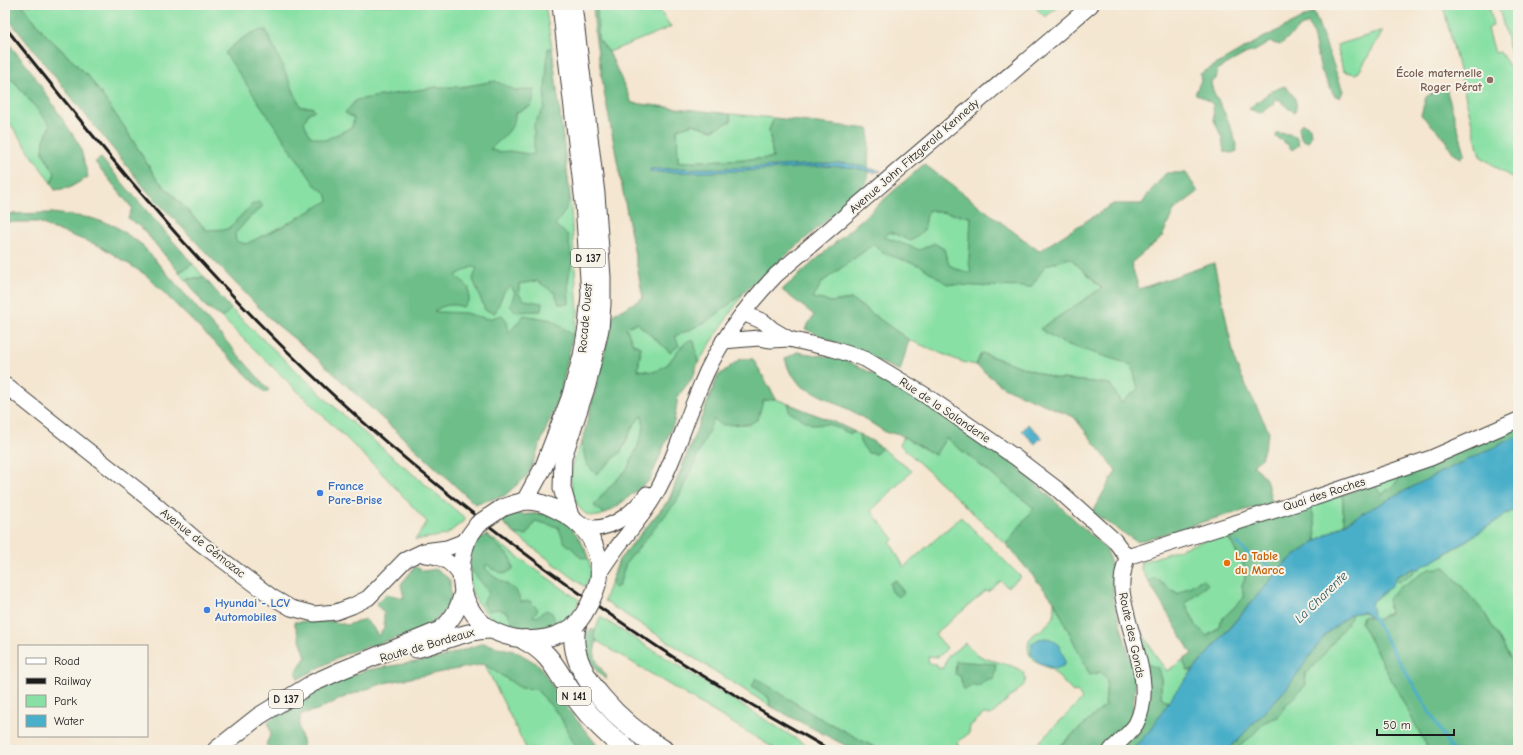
<svg xmlns="http://www.w3.org/2000/svg" width="1523" height="755" viewBox="0 0 1523 755" font-family="'Comic Neue',sans-serif">
	<style>
		.green { fill: #88e0a4; stroke: #527e60 }
		.forest { fill: #6ebe8a; stroke: #456d53; fill-rule: evenodd }
		.water { fill: #4aafc9; stroke: #336672 }
		.lines { fill: none; stroke-linecap: round; stroke-linejoin: round }
		.stream { stroke: #4aafc9; stroke-width: 3 }
		.secondary-casing { stroke: #3c3a37; stroke-width: 17 }
		.primary-casing { stroke: #3c3a37; stroke-width: 19 }
		.highway-casing { stroke: #3c3a37; stroke-width: 22 }
		.secondary { stroke: #fff; stroke-width: 15 }
		.primary { stroke: #fff; stroke-width: 17 }
		.highway { stroke: #fff; stroke-width: 20 }
		.rail { stroke: #1c1c1c; stroke-width: 3 }
		.primary-bridge-casing { stroke: #3c3a37; stroke-width: 19; stroke-linecap: butt }
		.primary-bridge { stroke: #fff; stroke-width: 17 }
		.education-dot { fill: #8d6e63; stroke: #f7f3e8; stroke-width: 1.5 }
		.shop-dot { fill: #3f7fe0; stroke: #f7f3e8; stroke-width: 1.5 }
		.food-dot { fill: #e8710a; stroke: #f7f3e8; stroke-width: 1.5 }
		.labels { text-anchor: middle; dominant-baseline: central; stroke-width: 4; stroke-linejoin: round; paint-order: stroke }
		.shield { fill: #f7f3e8; stroke: #5e5c59; stroke-width: 1 }
		.shield-label { font-size: 11px; font-weight: bold; fill: #1c1c1c }
		.education-label { font-size: 12px; font-weight: bold; fill: #785e54; stroke: #f7f3e8; text-anchor: end }
		.street-label { font-size: 12px; fill: #1c1c1c; stroke: #f7f3e8 }
		.shop-label { font-size: 12px; font-weight: bold; fill: #366cbe; stroke: #f7f3e8; text-anchor: start }
		.food-label { font-size: 12px; font-weight: bold; fill: #c56008; stroke: #f7f3e8; text-anchor: start }
		.water-label { font-size: 13px; font-style: italic; fill: #2e5761; stroke: #f7f3e8 }
	</style>
	<rect width="100%" height="100%" fill="#f7f3e8"/>
	<filter id="ink" filterUnits="userSpaceOnUse"><feTurbulence type="fractalNoise" baseFrequency=".025" numOctaves="2"/><feDisplacementMap in="SourceGraphic" scale="8" xChannelSelector="R" yChannelSelector="G"/><feConvolveMatrix kernelMatrix="1 2 1 2 8 2 1 2 1" color-interpolation-filters="sRGB"/></filter>
	<filter id="wash" filterUnits="userSpaceOnUse"><feTurbulence type="fractalNoise" baseFrequency=".012" numOctaves="4" result="noise"/><feDisplacementMap in="SourceGraphic" scale="16" xChannelSelector="R" yChannelSelector="G"/><feGaussianBlur stdDeviation="0.9" result="paint"/><feColorMatrix in="noise" values="0 0 0 0 0 0 0 0 0 0 0 0 0 0 0 0 0 1.4 0 .05"/><feComposite in="paint" operator="in"/></filter>
	<g filter="url(#wash)">
		<rect width="100%" height="100%" fill="#f4e6d0"/>
		<g class="green">
			<polygon points="22,5 545,5 552,49 570,196 578,312 561,391 364,392 156,178 125,128 89,77 46,35"/>
			<polygon points="597,5 656,5 671,27 609,52 598,39"/>
			<polygon points="1033,5 1061,5 1045,17"/>
			<polygon points="1443,5 1489,5 1493,25 1488,29 1495,53 1500,52 1518,79 1518,182 1480,156"/>
			<polygon points="1498,5 1517,5 1518,66 1512,57"/>
			<polygon points="1383,31 1359,72 1355,74 1343,71 1337,45"/>
			<polygon points="5,77 14,81 50,125 44,141 43,153 55,173 51,183 11,125 5,118"/>
			<polygon points="730,114 774,118 769,130 773,158 678,162 677,129 693,124 712,130 731,121"/>
			<polygon points="928,209 971,217 969,262 1030,287 1046,265 1070,258 1102,288 1040,329 1063,343 1132,365 1138,389 1121,403 1110,384 1053,378 982,353 976,365 962,362 909,340 851,299 832,302 813,298 822,282 890,232 924,230"/>
			<polygon points="193,264 204,277 188,279 187,281 179,272"/>
			<polygon points="744,292 698,363 694,341 679,349 668,364 654,372 638,370 641,347 633,344 625,327 637,323 670,352 674,336 687,331 711,319"/>
			<polygon points="231,309 342,414 466,519 446,535 415,540 427,522 378,469 222,318"/>
			<path d="M740,359H753L776,399L834,422L872,441L912,471L871,511L894,539L890,542L904,567L961,517L1021,577L1007,587L1001,581L988,592L986,591L935,634L947,648L939,657L928,656L929,663L937,664V668H943L948,656L965,643C971,649 978,656 987,659C998,663 1036,667 1023,686L991,715L984,714L970,726L969,733L958,742V750H876L816,716L756,679L752,686L769,698L770,706L604,601L619,560L669,500L718,376Z"/>
			<path d="M642,414L644,427L638,446L628,468L604,493L594,506L604,514C599,517 591,517 586,514C571,503 569,479 573,462C575,455 579,448 582,442L586,463L596,474L621,452L633,426Z"/>
			<polygon points="904,437 935,455 946,438 1034,508 1006,544 899,444"/>
			<polygon points="1403,473 1395,484 1381,495 1374,483"/>
			<polygon points="1343,495 1343,516 1345,523 1316,541 1315,522 1310,504"/>
			<polygon points="1518,507 1518,672 1484,612 1388,606 1390,613 1376,620 1363,616 1361,623 1429,750 1228,750 1287,688 1326,634 1351,614 1364,612 1370,617 1373,614 1370,604 1384,593 1394,580 1399,582 1415,568 1418,570 1422,566 1443,556"/>
			<polygon points="515,513 521,515 544,513 579,538 586,551 591,569 592,574 585,587 515,534 501,521 508,515"/>
			<polygon points="1226,533 1245,568 1245,579 1242,585 1244,598 1224,617 1216,630 1207,636 1196,625 1185,603 1208,584 1203,579 1177,594 1155,578 1148,581 1141,569 1140,563"/>
			<path d="M487,535L579,600L572,617C556,626 538,632 519,632C514,632 507,628 502,625C481,613 467,594 469,568C470,559 474,550 476,541Z"/>
			<polygon points="1054,601 1090,675 1100,672 1107,679 1105,706 1055,750 1031,750 1082,699 1077,691 1073,692 1051,669 1035,662 1029,654 1028,646 1029,640 1034,634 1042,630 1054,617"/>
			<polygon points="600,617 814,750 777,750 597,641 594,635"/>
			<polygon points="1141,631 1157,658 1167,671 1183,660 1187,670 1193,670 1174,693 1169,703 1161,697 1161,679 1147,664"/>
			<polygon points="484,663 521,688 536,689 560,716 577,750 527,750"/>
		</g>
		<g class="forest">
			<path d="M5,5H22L46,35L89,77L125,128L156,178L206,230L228,229L251,205L259,202L263,206L248,219L235,234L236,241L246,244L283,226L328,201L326,193L315,185L225,53C235,43 250,30 266,30L301,107H312L315,110L309,113L304,122L310,136L325,140L352,127L354,118L345,113L356,100L436,87H461L495,81L517,91L534,89V98L531,106L515,113C516,129 501,139 490,149L498,152L510,151L534,155V124L544,108L548,48L552,49L570,196L565,211L555,225L568,235L572,262L568,280L569,304H559L555,293L537,281L519,284V294L524,300L542,303L541,311L516,312L510,306L515,292L510,286L504,292L495,313L485,310L473,279L477,268L472,267L456,275L469,288V300L463,307C452,303 444,305 434,311L440,312L465,313L488,319L502,315L507,321L509,333L524,315L552,320L573,335L561,391L528,475L504,496L475,504L307,349L270,319L147,191L5,15Z"/>
			<polygon points="593,5 597,5 598,39 609,52 632,103 730,114 731,121 712,130 693,124 677,129 678,162 773,158 769,130 774,118 869,129 868,180 860,191 744,292 711,319 687,331 675,336 679,346 670,352 637,323 626,327 633,344 641,347 638,370 654,372 668,364 679,349 689,340 694,341 698,363 693,377 678,396 674,422 650,480 616,507 604,514 594,506 604,493 628,468 638,446 644,427 642,415 633,426 621,452 596,474 586,463 582,442 614,314 643,298 604,91 595,34"/>
			<path d="M1314,12L1343,91L1340,98L1334,95L1321,70L1312,31L1308,23L1299,28L1280,45L1270,42L1253,52L1247,53L1218,69L1216,79L1211,82C1212,92 1218,99 1222,108C1229,121 1235,137 1237,151L1232,153L1224,152L1222,138L1214,120L1213,104L1204,98L1195,94L1201,80L1200,74L1261,39Z"/>
			<polygon points="5,39 31,71 80,146 88,177 69,188 55,190 51,183 55,173 43,153 44,141 50,125 14,81 5,77"/>
			<polygon points="1445,85 1465,153 1461,158 1454,154 1441,134 1421,115 1426,97"/>
			<path d="M1285,86C1293,95 1299,100 1295,112L1288,108L1278,99L1274,100L1273,105L1260,113L1249,109L1271,91Z"/>
			<polygon points="1302,123 1310,127 1311,136 1308,142 1301,139 1299,127"/>
			<polygon points="1277,133 1289,134 1296,136 1299,145 1292,150 1287,144 1276,137"/>
			<polygon points="101,158 193,264 179,272 140,226 128,218 132,208 95,162"/>
			<path d="M924,164L1039,251L1113,204H1142L1149,193L1166,173H1186L1198,192L1174,210L1162,237L1131,263L1139,289L1214,263L1236,365L1269,432L1261,459L1253,465L1266,479L1272,503L1216,518L1137,542L1092,512L1116,471L1074,417L1003,387L976,365L981,353L1053,378L1110,384L1121,403L1138,389L1132,365L1063,343L1040,329L1102,288L1070,258L1046,265L1031,287L974,286L947,284L921,266L883,253L874,244L822,282L813,298L832,302L851,299L909,340L900,371L805,329L814,315L782,290ZM928,210L971,217L969,262L971,272H964L949,265L944,249L934,243L920,250L884,237L890,232L911,241L924,230Z"/>
			<polygon points="52,213 91,218 115,226 141,244 269,390 265,393 146,275 100,246 49,227 39,222 5,222 5,214"/>
			<polygon points="204,277 231,309 222,318 205,306 187,281 188,279"/>
			<polygon points="797,352 843,359 902,388 1017,466 1107,550 1114,575 1113,599 1136,679 1132,716 1117,735 1103,750 1055,750 1105,706 1107,679 1100,672 1090,675 1054,601 1006,544 1034,508 946,438 935,455 897,433 887,433 852,411 801,386 789,370 785,359"/>
			<polygon points="740,359 753,359 776,399 763,401 758,419 750,424 721,425 714,419 677,501 626,563 619,586 614,588 611,584 619,560 669,500 718,376"/>
			<polygon points="789,404 834,422 855,432 851,434 828,424 813,425 789,412"/>
			<polygon points="1518,426 1518,436 1439,473 1345,523 1343,516 1343,495 1374,483 1381,495 1395,484 1403,473"/>
			<polygon points="859,434 872,441 882,448 876,454 868,453 860,442"/>
			<polygon points="1310,504 1315,522 1316,541 1285,563 1193,670 1187,670 1183,660 1192,654 1148,581 1155,578 1177,594 1203,579 1208,584 1185,603 1196,625 1207,636 1216,630 1224,617 1244,598 1242,585 1245,579 1245,568 1226,533"/>
			<path d="M515,513C524,516 534,513 543,514C566,515 583,539 588,559L580,557L573,549L565,543L558,527L535,521L527,535L515,534L501,521L508,515Z"/>
			<polygon points="487,535 511,558 513,569 505,574 492,569 487,564 485,568 493,576 516,590 521,602 530,601 538,609 533,616 537,617 546,610 552,613 555,621 554,626 534,633 518,632 513,625 508,613 498,609 488,611 483,603 489,592 469,567 472,550 476,541"/>
			<polygon points="415,567 424,571 437,569 450,580 451,605 434,622 413,633 347,653 298,679 296,671 306,657 294,622 331,621 347,625 365,619 372,626 378,636 384,628 384,613 376,604 386,594 404,598 401,584"/>
			<polygon points="1445,567 1484,612 1518,672 1518,750 1429,750 1361,623 1363,616 1376,620 1390,613 1388,599 1397,589 1429,569"/>
			<polygon points="1415,568 1414,572 1399,582 1394,580 1397,576"/>
			<polygon points="896,580 904,593 898,597 891,591 890,583"/>
			<path d="M1351,614V618C1336,637 1324,658 1305,674L1306,685L1286,705L1278,717L1265,722L1248,740L1235,750H1228L1287,688L1326,634Z"/>
			<path d="M590,630H595L594,636L597,641C591,655 597,664 606,675V679C591,670 587,652 584,637Z"/>
			<polygon points="483,643 517,652 539,665 563,703 601,750 577,750 560,716 536,689 521,688 484,664 384,683 347,696 317,710 301,714 299,726 304,750 270,750 266,744 271,734 268,721 312,691 367,670 440,658"/>
			<polygon points="956,661 996,664 994,679 987,679 979,686 973,685 965,690 963,688 960,676 955,674"/>
			<polygon points="1147,664 1158,668 1161,679 1161,697 1169,703 1151,729 1132,750 1118,750 1129,738"/>
			<polygon points="756,678 816,716 880,750 854,750 770,706 769,698 752,686"/>
		</g>
		<g class="water">
			<path d="M845,163L881,171L879,172L877,171L874,173C842,162 810,168 777,169C735,172 693,173 651,172L650,169L734,168Z"/>
			<polygon points="1028,424 1042,437 1035,444 1022,431"/>
			<polygon points="1518,436 1518,507 1434,561 1422,566 1418,570 1415,568 1397,576 1392,585 1371,603 1373,614 1370,617 1364,612 1351,614 1326,634 1287,688 1228,750 1132,750 1151,729 1174,693 1285,563 1316,541 1363,513 1439,473"/>
			<path d="M1046,638C1058,639 1063,651 1065,662L1063,666L1055,669L1039,663L1031,654L1032,643L1039,639Z"/>
		</g>
		<g class="lines">
			<g class="stream">
				<polyline points="1237,543 1249,555 1260,560 1268,565 1279,571"/>
				<polyline points="1370,612 1452,750"/>
			</g>
		</g>
	</g>
	<g filter="url(#ink)">
		<g class="lines">
			<g class="secondary-casing">
				<g id="secondary">
					<polyline points="743,313 764,322 772,329 789,339 833,349 865,359 925,395 1015,457 1057,489 1114,540 1127,557"/>
					<polyline points="723,341 759,338 771,340 789,339"/>
					<polyline points="5,385 149,499 200,543 272,597 291,608 314,614 336,612 352,606 368,598 405,560 424,551 447,548 460,543 468,538"/>
					<path d="M579,524C584,525 589,528 594,528C616,528 635,510 647,494"/>
					<path d="M425,555C441,556 453,562 461,577"/>
					<polyline points="1127,557 1314,498 1431,458 1518,420"/>
					<path d="M599,574C615,546 638,524 654,497C674,462 685,422 701,385C718,343 745,307 776,275L1091,5"/>
					<path d="M1111,750C1118,743 1131,732 1136,724C1157,684 1126,631 1122,590C1121,578 1124,568 1127,557"/>
				</g>
			</g>
			<g class="primary-casing">
				<g id="primary">
					<polyline points="525,501 544,466 570,398 582,356 587,327 590,295 584,203 561,5"/>
					<path d="M502,508C509,506 518,502 526,501C536,501 546,504 555,509C585,523 602,545 599,579"/>
					<polyline points="570,516 562,488 563,457 587,385 600,329 602,304 602,277 596,194 573,5"/>
					<path d="M468,538C451,581 465,629 515,638C538,642 556,638 576,625"/>
					<path d="M416,649C441,643 466,630 491,630"/>
					<path d="M216,750L259,716L313,683L342,670L440,630C453,620 459,608 463,592"/>
				</g>
			</g>
			<g class="highway-casing">
				<g id="highway">
					<path d="M576,625C563,673 627,728 663,750"/>
					<path d="M525,640C553,654 557,674 575,697C590,717 607,735 627,750"/>
				</g>
			</g>
			<use href="#secondary" class="secondary"/>
			<use href="#primary" class="primary"/>
			<use href="#highway" class="highway"/>
			<path class="rail" d="M5,27C86,128 167,229 258,322C373,440 504,543 640,635C701,677 766,713 830,750"/>
			<g class="primary-bridge-casing">
				<g id="primary-bridge">
					<polyline points="468,538 478,524 502,508"/>
					<path d="M576,625C587,611 594,597 599,579"/>
				</g>
			</g>
			<use href="#primary-bridge" class="primary-bridge"/>
		</g>
	</g>
	<circle class="education-dot" cx="1490" cy="80" r="4"/>
	<g class="shop-dot">
		<circle cx="320" cy="493" r="4"/>
		<circle cx="207" cy="610" r="4"/>
	</g>
	<circle class="food-dot" cx="1227" cy="563" r="4"/>
	<g class="labels">
		<g class="shield">
			<rect x="571" y="249" width="34" height="18" rx="3"/>
			<rect x="557" y="687" width="34" height="18" rx="3"/>
			<rect x="269" y="690" width="34" height="18" rx="3"/>
		</g>
		<g class="shield-label">
			<text x="588" y="258">D 137</text>
			<text x="574" y="696">N 141</text>
			<text x="286" y="699">D 137</text>
		</g>
		<g class="education-label">
			<text x="1482" y="73">École maternelle<tspan x="1482" dy="14">Roger Pérat</tspan></text>
		</g>
		<g class="street-label">
			<text transform="translate(914 156) rotate(-41)">Avenue John Fitzgerald Kennedy</text>
			<text transform="translate(585 318) rotate(-85)">Rocade Ouest</text>
			<text transform="translate(945 410) rotate(34)">Rue de la Salanderie</text>
			<text transform="translate(1324 494) rotate(-18)">Quai des Roches</text>
			<text transform="translate(203 543) rotate(38)">Avenue de Gémozac</text>
			<text transform="translate(1132 635) rotate(78)">Route des Gonds</text>
			<text transform="translate(427 645) rotate(-16)">Route de Bordeaux</text>
		</g>
		<g class="shop-label">
			<text x="328" y="486">France<tspan x="328" dy="14">Pare-Brise</tspan></text>
			<text x="215" y="603">Hyundai - LCV<tspan x="215" dy="14">Automobiles</tspan></text>
		</g>
		<g class="food-label">
			<text x="1235" y="556">La Table<tspan x="1235" dy="14">du Maroc</tspan></text>
		</g>
		<g class="water-label">
			<text transform="translate(1321 597) rotate(-44)">La Charente</text>
		</g>
	</g>
	<rect width="1523" height="755" fill="none" stroke="#f7f3e8" stroke-width="20"/>
	<rect x="18" y="645" width="130" height="92" fill="#f7f3e8" stroke="#9f9d96"/>
	<rect x="26" y="658" width="20" height="6" fill="#ffffff" stroke="#9f9d96"/>
	<text x="54" y="665" font-size="12" fill="#1c1c1c">Road</text>
	<rect x="26" y="678" width="20" height="6" fill="#1c1c1c" stroke="#9f9d96"/>
	<text x="54" y="685" font-size="12" fill="#1c1c1c">Railway</text>
	<rect x="26" y="695" width="20" height="12" fill="#88e0a4" stroke="#9f9d96"/>
	<text x="54" y="705" font-size="12" fill="#1c1c1c">Park</text>
	<rect x="26" y="715" width="20" height="12" fill="#4aafc9" stroke="#9f9d96"/>
	<text x="54" y="725" font-size="12" fill="#1c1c1c">Water</text>
	<path d="M1377 729v6h77v-6" fill="none" stroke="#1c1c1c" stroke-width="2"/>
	<text x="1383" y="729" font-size="12" fill="#1c1c1c" stroke="#f7f3e8" stroke-width="3" paint-order="stroke">50 m</text>
</svg>
